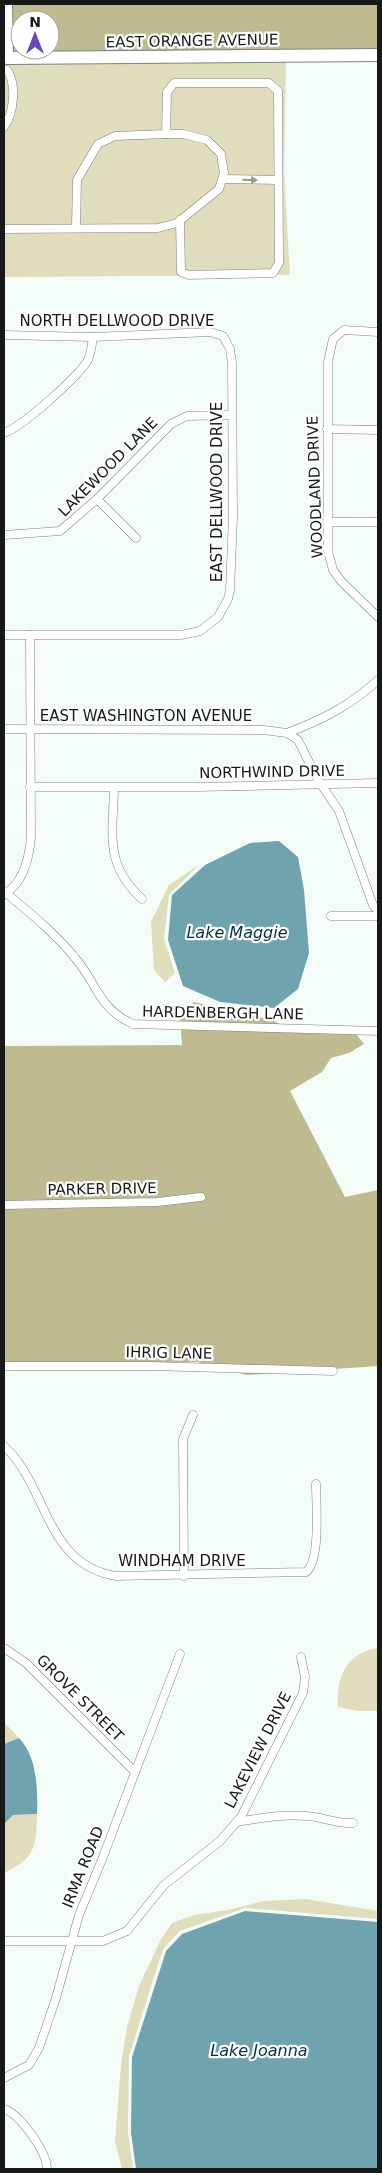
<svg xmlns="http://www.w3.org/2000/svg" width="382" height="2173" viewBox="0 0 382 2173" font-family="'DejaVu Sans',sans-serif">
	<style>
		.green { fill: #dfddbb }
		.forest { fill: #bfbb90; fill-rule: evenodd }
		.water { fill: #6fa4af }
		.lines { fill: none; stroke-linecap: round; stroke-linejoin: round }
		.street-casing { stroke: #7c837e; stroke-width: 9 }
		.primary-casing { stroke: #7c837e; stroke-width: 14 }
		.street { stroke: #fff; stroke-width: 8 }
		.primary { stroke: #fff; stroke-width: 12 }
		.oneway { fill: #969897 }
		.labels { text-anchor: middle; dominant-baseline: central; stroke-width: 4.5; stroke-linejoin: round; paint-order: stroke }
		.street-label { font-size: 15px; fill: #161917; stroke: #fff }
		.water-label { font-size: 16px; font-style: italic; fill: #00343d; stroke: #fff }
	</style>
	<rect width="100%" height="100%" fill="#f4fcf7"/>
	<g class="green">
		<polygon points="286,60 284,171 290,275 4,277 4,63"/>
		<polygon points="200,864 169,895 164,939 175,973 165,982 154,970 151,922 169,885"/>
		<path d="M378,1648V1711H359L338,1707C336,1677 346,1653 378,1648Z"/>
		<polygon points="4,1722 19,1738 4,1744"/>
		<path d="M37,1814C36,1848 35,1858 4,1873V1824L13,1815Z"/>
		<polygon points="306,1899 378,1911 378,1919 245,1908 180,1931 163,1949 129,2056 128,2132 133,2169 122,2169 115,2142 121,2065 127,2027 139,1986 160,1941 172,1923 194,1915 228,1910 264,1901"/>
	</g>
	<g class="forest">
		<path d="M10,4H378V51L11,54ZM20,20H50V50H20Z"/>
		<polygon points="194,1002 272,1020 291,1030 350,1026 364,1044 349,1053 331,1058 322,1072 290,1091 345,1197 378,1190 378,1366 247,1375 198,1362 4,1365 4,1046 182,1045 180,1016"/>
	</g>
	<g class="water">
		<polygon points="279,841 298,857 304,890 309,953 298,989 274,1008 220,1002 183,986 168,940 172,895 205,865 250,843"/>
		<path d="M19,1738C37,1756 38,1790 37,1814L13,1815L4,1824V1744Z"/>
		<polygon points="245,1911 378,1922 378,2169 136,2169 131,2132 132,2057 166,1951 182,1934"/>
	</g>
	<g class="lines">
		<g class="street-casing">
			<g id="street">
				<path d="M4,127C14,113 17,84 7,70"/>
				<polyline points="166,134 167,92 174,83 269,83 278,91 279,263 273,273 189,275 181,272 180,220"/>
				<polyline points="223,179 277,180"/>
				<polyline points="4,229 158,228 177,223 219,189 224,173 221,154 207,140 183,134 166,134 115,136 98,144 77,180 76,228"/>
				<polyline points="378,332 344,330 333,339 328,362 328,551 333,570 341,581 378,617"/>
				<polyline points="4,335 93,337 210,332 223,336 230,349 232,363 233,516 230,590 228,599 218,617 200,631 181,635 4,635"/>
				<polyline points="327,429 378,430"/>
				<path d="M4,433C23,426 77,378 88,360C91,353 92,345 93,337"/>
				<polyline points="97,499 136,538"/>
				<polyline points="327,522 378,522"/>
				<polyline points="4,535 60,531 97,499 171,424 187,416 231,415"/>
				<polyline points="4,729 264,730 287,733 298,740 318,780 339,811 373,905 378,911"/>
				<path d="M287,733C322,720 351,705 378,680"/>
				<polyline points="30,787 197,787 378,783"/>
				<path d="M114,788C113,835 104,864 142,899"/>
				<path d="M6,893C30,913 56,934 76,959C97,984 99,1009 133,1024L378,1031"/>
				<path d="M4,894C23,884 29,858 31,838L30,635"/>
				<polyline points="331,916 378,916"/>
				<polyline points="4,1205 157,1202 201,1197"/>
				<polyline points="4,1366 151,1366 333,1371"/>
				<path d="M4,1446C48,1486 45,1565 116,1576L306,1572C321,1561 316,1503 316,1484"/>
				<polyline points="184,1576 183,1439 193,1415"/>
				<polyline points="4,1648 26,1663 134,1771"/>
				<path d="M237,1822C260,1818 284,1814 307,1816C323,1817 337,1824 353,1823"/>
				<polyline points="4,1941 103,1941 127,1931 164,1885 220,1841 241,1817 303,1693 305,1677 301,1657"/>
				<polyline points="4,2078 29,2065 39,2048 56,1998 79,1915 103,1857 180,1654"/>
				<path d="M4,2109C20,2114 47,2152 47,2169"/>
			</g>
		</g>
		<g class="primary-casing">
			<polyline id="primary" points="6,4 7,58 378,55"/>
		</g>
		<use href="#street" class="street"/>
		<use href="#primary" class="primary"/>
	</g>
	<defs><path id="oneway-solid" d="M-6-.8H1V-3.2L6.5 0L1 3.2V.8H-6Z" transform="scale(1.25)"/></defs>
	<use class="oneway" href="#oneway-solid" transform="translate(250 180) rotate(1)"/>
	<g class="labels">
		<g class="street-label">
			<text transform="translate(192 41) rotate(-1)">EAST ORANGE AVENUE</text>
			<text x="117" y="321">NORTH DELLWOOD DRIVE</text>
			<text transform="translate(108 467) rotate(-45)">LAKEWOOD LANE</text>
			<text transform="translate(315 487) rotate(-92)">WOODLAND DRIVE</text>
			<text transform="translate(217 492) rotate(-90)">EAST DELLWOOD DRIVE</text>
			<text x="146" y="716">EAST WASHINGTON AVENUE</text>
			<text transform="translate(272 772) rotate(-1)">NORTHWIND DRIVE</text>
			<text transform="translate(223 1013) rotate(1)">HARDENBERGH LANE</text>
			<text transform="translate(102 1189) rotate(-1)">PARKER DRIVE</text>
			<text transform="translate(169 1353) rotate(1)">IHRIG LANE</text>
			<text x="182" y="1561">WINDHAM DRIVE</text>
			<text transform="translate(80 1698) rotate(45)">GROVE STREET</text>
			<text transform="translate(258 1750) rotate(-63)">LAKEVIEW DRIVE</text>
			<text transform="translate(83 1867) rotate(-68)">IRMA ROAD</text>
		</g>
		<g class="water-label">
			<text x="237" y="932">Lake Maggie</text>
			<text x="259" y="2050">Lake Joanna</text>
		</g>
	</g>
	<rect width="382" height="2173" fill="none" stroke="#161917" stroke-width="10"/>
	<g transform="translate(35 35)"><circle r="24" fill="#ffffff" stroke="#a2a3a2"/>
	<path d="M0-4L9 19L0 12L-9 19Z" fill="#6b45bd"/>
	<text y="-8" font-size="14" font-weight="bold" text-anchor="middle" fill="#161917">N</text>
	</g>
</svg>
